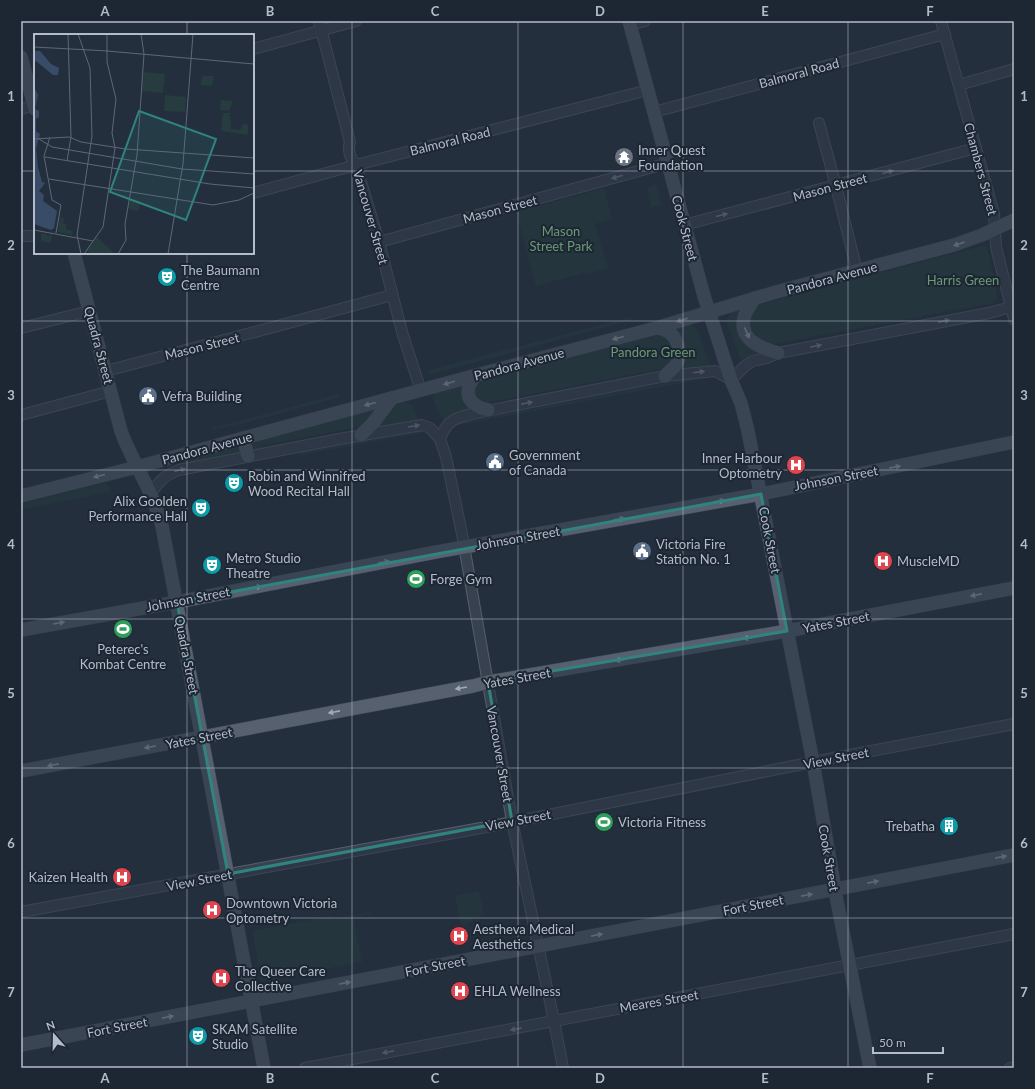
<svg xmlns="http://www.w3.org/2000/svg" width="1035" height="1089" viewBox="0 0 1035 1089" font-family="Lato,sans-serif">
	<style>
		.green { fill: #263c3f }
		.lines { fill: none; stroke-linecap: round; stroke-linejoin: round }
		.minor-casing { stroke: #565f6c; stroke-width: 12 }
		.major-casing { stroke: #414a57; stroke-width: 14 }
		.minor { stroke: #38414e; stroke-width: 10 }
		.major { stroke: #56606e; stroke-width: 13 }
		.oneway { fill: #7c8592 }
		.oneway2 { fill: #a1aab7 }
		.marked { fill: none; stroke: #308480; stroke-width: 3; stroke-linejoin: round }
		.grid { fill: none; stroke: #b4bcc9; stroke-width: 1; stroke-opacity: 0.55 }
		.labels { text-anchor: middle; dominant-baseline: central; stroke-width: 4; stroke-linejoin: round; paint-order: stroke }
		.street-label { font-size: 13px; fill: #b4bcc9; stroke: #1d2633 }
		.poi-label { font-size: 13px; fill: #b4bcc9; stroke: #1d2633; text-anchor: start }
		.park-label { font-size: 13px; fill: #6b9a76; stroke: #1d2633 }
		.inset-river { fill: none; stroke: #394c67; stroke-width: 2 }
		.inset-road { fill: none; stroke: #5e6776; stroke-width: 1 }
		.view { fill: #308480; fill-opacity: 0.15; stroke: #308480; stroke-width: 2 }
		.inset-edge { fill: none; stroke: #b4bcc9; stroke-width: 2 }
		.neatline { fill: none; stroke: #b4bcc9; stroke-width: 1.5 }
		.grid-label { font-size: 13px; text-anchor: middle; font-weight: bold; fill: #b4bcc9 }
	</style>
	<rect width="100%" height="100%" fill="#242f3e"/>
	<g class="green">
		<polygon points="656,184 661,205 651,207 647,188"/>
		<polygon points="604,188 612,219 595,224 608,268 587,274 587,272 536,286 516,212"/>
		<polygon points="982,246 986,246 988,250 996,290 997,298 993,303 774,344 768,345 750,332 749,319 756,308 760,305"/>
		<polygon points="742,310 760,354 741,361 726,321 727,318 730,315 730,313"/>
		<polygon points="631,317 632,320 432,374 430,374 429,370"/>
		<polygon points="691,323 692,326 697,329 710,364 709,367 704,366 681,370 672,329"/>
		<path d="M655,333L667,337L675,349C672,358 671,365 661,369L485,403H482L473,395L477,383L501,373Z"/>
		<polygon points="708,375 708,378 454,426 456,423 461,422"/>
		<path d="M464,383L473,409L445,423C441,416 431,400 434,393Z"/>
		<polygon points="339,394 337,398 248,422 213,430 213,428"/>
		<polygon points="405,402 411,404 419,421 377,428 394,405"/>
		<path d="M369,408H379L366,423L359,427L265,445C261,446 260,449 256,450L251,448L249,443Z"/>
		<polygon points="422,429 421,433 301,455 301,451"/>
		<polygon points="236,445 240,446 241,453 185,465 184,463"/>
		<polygon points="105,483 109,486 110,492 21,509 21,504"/>
		<polygon points="479,891 484,915 472,918 473,922 466,923 466,925 461,926 455,896"/>
		<polygon points="369,912 371,914 353,917 362,962 261,981 253,931 332,916 333,919"/>
	</g>
	<g class="lines">
		<g class="minor-casing">
			<g id="minor">
				<path d="M319,21L350,142C347,151 350,158 356,165L379,242L402,332L421,391"/>
				<polyline points="941,21 994,214 996,247 1014,319"/>
				<polyline points="630,25 645,21"/>
				<polyline points="253,49 356,21"/>
				<polyline points="959,85 1014,69"/>
				<polyline points="21,109 35,105"/>
				<polyline points="654,112 945,34"/>
				<polyline points="819,123 836,186 857,271"/>
				<polyline points="253,193 356,165 648,90"/>
				<polyline points="684,225 976,148"/>
				<polyline points="21,236 35,236"/>
				<polyline points="379,242 668,163"/>
				<polyline points="21,328 89,311"/>
				<polyline points="106,371 270,328 392,295"/>
				<polyline points="21,415 111,391"/>
				<path d="M440,439C447,419 457,417 476,413L665,376L715,371L721,374L731,380L745,366L753,361L767,358L778,353L989,313L1011,307"/>
				<path d="M150,494C161,480 163,476 179,470L339,439L422,425L430,428L440,439L446,457L462,534L512,821L554,1021L563,1068"/>
				<polyline points="21,912 492,826 813,762 1014,724"/>
				<polyline points="305,1068 1014,934"/>
				<polyline points="1010,1068 1014,1067"/>
			</g>
		</g>
		<g class="major-casing">
			<g id="major">
				<polyline points="629,21 704,296 731,380 741,403 748,431 813,762 837,901 870,1068"/>
				<polyline points="21,57 35,109"/>
				<path d="M74,253L121,431C129,453 141,473 150,493C155,504 159,515 162,526L264,1068"/>
				<path d="M755,298C752,302 749,307 746,312C735,338 758,347 778,353"/>
				<path d="M656,328C659,328 662,328 665,330C677,335 684,354 676,365C673,369 668,372 665,376"/>
				<path d="M477,375C468,383 463,397 476,405C479,408 485,409 488,410"/>
				<polyline points="361,435 373,423 392,398"/>
				<polyline points="243,438 248,456"/>
				<polyline points="21,496 137,467 477,375 656,328 776,292 954,245 982,235 1014,220"/>
				<polyline points="21,630 177,602 436,552 761,494 1014,442"/>
				<polyline points="21,771 473,686 488,682 787,631 1014,588"/>
				<polyline points="21,1045 1014,855"/>
			</g>
		</g>
		<use href="#minor" class="minor"/>
		<use href="#major" class="major"/>
	</g>
	<defs><path id="oneway-solid" d="M-6-.8H1V-3.2L6.5 0L1 3.2V.8H-6Z"/></defs>
	<g class="oneway">
		<use href="#oneway-solid" transform="translate(888 172) rotate(-15)"/>
		<use href="#oneway-solid" transform="translate(617 177) rotate(164)"/>
		<use href="#oneway-solid" transform="translate(722 215) rotate(-14)"/>
		<use href="#oneway-solid" transform="translate(944 321) rotate(-11)"/>
		<use href="#oneway-solid" transform="translate(816 346) rotate(-11)"/>
		<use href="#oneway-solid" transform="translate(699 372) rotate(-7)"/>
		<use href="#oneway-solid" transform="translate(527 403) rotate(-11)"/>
		<use href="#oneway-solid" transform="translate(414 426) rotate(-10)"/>
		<use href="#oneway-solid" transform="translate(180 470) rotate(-15)"/>
		<use href="#oneway-solid" transform="translate(516 1029) rotate(170)"/>
		<use href="#oneway-solid" transform="translate(388 1052) rotate(169)"/>
	</g>
	<g class="oneway2">
		<use href="#oneway-solid" transform="translate(959 244) rotate(161)"/>
		<use href="#oneway-solid" transform="translate(682 320) rotate(163)"/>
		<use href="#oneway-solid" transform="translate(747 333) rotate(66)"/>
		<use href="#oneway-solid" transform="translate(618 338) rotate(165)"/>
		<use href="#oneway-solid" transform="translate(449 383) rotate(164)"/>
		<use href="#oneway-solid" transform="translate(370 404) rotate(165)"/>
		<use href="#oneway-solid" transform="translate(895 467) rotate(-11)"/>
		<use href="#oneway-solid" transform="translate(99 476) rotate(166)"/>
		<use href="#oneway-solid" transform="translate(719 501) rotate(-10)"/>
		<use href="#oneway-solid" transform="translate(619 519) rotate(-10)"/>
		<use href="#oneway-solid" transform="translate(384 562) rotate(-11)"/>
		<use href="#oneway-solid" transform="translate(256 587) rotate(-11)"/>
		<use href="#oneway-solid" transform="translate(976 595) rotate(169)"/>
		<use href="#oneway-solid" transform="translate(59 623) rotate(-10)"/>
		<use href="#oneway-solid" transform="translate(749 638) rotate(170)"/>
		<use href="#oneway-solid" transform="translate(621 660) rotate(170)"/>
		<use href="#oneway-solid" transform="translate(461 688) rotate(170)"/>
		<use href="#oneway-solid" transform="translate(334 712) rotate(169)"/>
		<use href="#oneway-solid" transform="translate(150 747) rotate(169)"/>
		<use href="#oneway-solid" transform="translate(53 765) rotate(169)"/>
		<use href="#oneway-solid" transform="translate(1001 857) rotate(-11)"/>
		<use href="#oneway-solid" transform="translate(873 882) rotate(-11)"/>
		<use href="#oneway-solid" transform="translate(807 895) rotate(-11)"/>
		<use href="#oneway-solid" transform="translate(597 935) rotate(-11)"/>
		<use href="#oneway-solid" transform="translate(345 983) rotate(-11)"/>
		<use href="#oneway-solid" transform="translate(168 1017) rotate(-11)"/>
	</g>
	<path d="M0 0H1035V1089H0ZM761,494L787,631L488,682L512,821L228,874L177,602Z" fill="#242f3e" fill-opacity=".55" fill-rule="evenodd"/>
	<path class="marked" d="M761,494L787,631L488,682L512,821L228,874L177,602Z"/>
	<path class="grid" d="M187,21V35M352,21V1068M518,21V1068M683,21V1068M848,21V1068M21,171H35M253,171H1014M187,253V1068M21,321H1014M21,470H1014M21,619H1014M21,768H1014M21,918H1014"/>
	<defs>
		<g id="temple-disc" transform="scale(1)"><circle r="9.5" fill="#6b7280" stroke="#1d2633"/><path d="M0-6L5-2H3V0L6.5 2.5H4V6H1.5V3h-3V6H-4V2.5H-6.5L-3 0V-2H-5Z" fill="#fff"/></g>
		<g id="theatre-disc" transform="scale(1)"><circle r="9.5" fill="#0f9aa8" stroke="#1d2633"/><path d="M-5-5.5Q0-4 5-5.5V0Q5 5 0 6Q-5 5-5 0ZM-3.3-2.5H-1v1.5H-3.3ZM1-2.5H3.3v1.5H1ZM-2.8 1Q0 5.5 2.8 1Z" fill="#fff"/></g>
		<g id="civic-disc" transform="scale(1)"><circle r="9.5" fill="#5c6f8a" stroke="#1d2633"/><path d="M-.6-6.5H3V-4.5H.6V-3L4-1V1h2V6H-6V1h2V-1L-.6-3ZM-1.2 2.5V6h2.4V2.5Z" fill="#fff"/></g>
		<g id="hospital-disc" transform="scale(1)"><circle r="9.5" fill="#e0444e" stroke="#1d2633"/><path d="M-5-5h3v3.5h4V-5h3V5h-3V1.5h-4V5h-3Z" fill="#fff"/></g>
		<g id="stadium-disc" transform="scale(1)"><circle r="9.5" fill="#2e9e5b" stroke="#1d2633"/><path d="M0-5a6.5 5 0 1 0 0 10a6.5 5 0 1 0 0-10ZM-3.5-1.8h7v3.6h-7Z" fill="#fff"/></g>
		<g id="building-disc" transform="scale(1)"><circle r="9.5" fill="#0f9aa8" stroke="#1d2633"/><path d="M-4-6H4V6H1V3H-1V6H-4ZM-2.5-4.3h1.7v1.8h-1.7ZM.8-4.3h1.7v1.8H.8ZM-2.5-1h1.7V.8h-1.7ZM.8-1h1.7V.8H.8Z" fill="#fff"/></g>
	</defs>
	<g fill-rule="evenodd">
		<use href="#temple-disc" x="624" y="157"/>
		<use href="#theatre-disc" x="167" y="277"/>
		<use href="#civic-disc" x="148" y="396"/>
		<use href="#civic-disc" x="495" y="462"/>
		<use href="#hospital-disc" x="796" y="465"/>
		<use href="#theatre-disc" x="234" y="483"/>
		<use href="#theatre-disc" x="201" y="508"/>
		<use href="#civic-disc" x="642" y="551"/>
		<use href="#hospital-disc" x="883" y="561"/>
		<use href="#theatre-disc" x="212" y="565"/>
		<use href="#stadium-disc" x="416" y="579"/>
		<use href="#stadium-disc" x="123" y="629"/>
		<use href="#stadium-disc" x="604" y="822"/>
		<use href="#building-disc" x="949" y="826"/>
		<use href="#hospital-disc" x="122" y="877"/>
		<use href="#hospital-disc" x="212" y="910"/>
		<use href="#hospital-disc" x="459" y="936"/>
		<use href="#hospital-disc" x="221" y="978"/>
		<use href="#hospital-disc" x="460" y="991"/>
		<use href="#theatre-disc" x="198" y="1036"/>
	</g>
	<g class="labels">
		<g class="street-label">
			<text transform="translate(799 73) rotate(-15)">Balmoral Road</text>
			<text transform="translate(450 141) rotate(-14)">Balmoral Road</text>
			<text transform="translate(981 169) rotate(75)">Chambers Street</text>
			<text transform="translate(830 187) rotate(-15)">Mason Street</text>
			<text transform="translate(500 209) rotate(-15)">Mason Street</text>
			<text transform="translate(371 217) rotate(74)">Vancouver Street</text>
			<text transform="translate(685 228) rotate(75)">Cook Street</text>
			<text transform="translate(832 278) rotate(-15)">Pandora Avenue</text>
			<text transform="translate(99 345) rotate(75)">Quadra Street</text>
			<text transform="translate(202 346) rotate(-14)">Mason Street</text>
			<text transform="translate(519 364) rotate(-15)">Pandora Avenue</text>
			<text transform="translate(207 448) rotate(-15)">Pandora Avenue</text>
			<text transform="translate(836 478) rotate(-11)">Johnson Street</text>
			<text transform="translate(518 538) rotate(-10)">Johnson Street</text>
			<text transform="translate(770 540) rotate(79)">Cook Street</text>
			<text transform="translate(188 599) rotate(-11)">Johnson Street</text>
			<text transform="translate(836 622) rotate(-11)">Yates Street</text>
			<text transform="translate(187 655) rotate(79)">Quadra Street</text>
			<text transform="translate(517 678) rotate(-10)">Yates Street</text>
			<text transform="translate(199 738) rotate(-11)">Yates Street</text>
			<text transform="translate(500 754) rotate(80)">Vancouver Street</text>
			<text transform="translate(836 758) rotate(-11)">View Street</text>
			<text transform="translate(518 820) rotate(-11)">View Street</text>
			<text transform="translate(829 858) rotate(80)">Cook Street</text>
			<text transform="translate(199 880) rotate(-11)">View Street</text>
			<text transform="translate(753 905) rotate(-11)">Fort Street</text>
			<text transform="translate(435 966) rotate(-11)">Fort Street</text>
			<text transform="translate(659 1001) rotate(-10)">Meares Street</text>
			<text transform="translate(117 1027) rotate(-11)">Fort Street</text>
		</g>
		<g class="poi-label">
			<text x="638" y="150">Inner Quest<tspan x="638" dy="15">Foundation</tspan></text>
			<text x="181" y="270">The Baumann<tspan x="181" dy="15">Centre</tspan></text>
			<text x="162" y="396">Vefra Building</text>
			<text x="509" y="455">Government<tspan x="509" dy="15">of Canada</tspan></text>
			<text x="782" y="458" text-anchor="end">Inner Harbour<tspan x="782" dy="15">Optometry</tspan></text>
			<text x="248" y="476">Robin and Winnifred<tspan x="248" dy="15">Wood Recital Hall</tspan></text>
			<text x="187" y="501" text-anchor="end">Alix Goolden<tspan x="187" dy="15">Performance Hall</tspan></text>
			<text x="656" y="544">Victoria Fire<tspan x="656" dy="15">Station No. 1</tspan></text>
			<text x="226" y="558">Metro Studio<tspan x="226" dy="15">Theatre</tspan></text>
			<text x="897" y="561">MuscleMD</text>
			<text x="430" y="579">Forge Gym</text>
			<text x="123" y="649" text-anchor="middle">Peterec's<tspan x="123" dy="15">Kombat Centre</tspan></text>
			<text x="618" y="822">Victoria Fitness</text>
			<text x="935" y="826" text-anchor="end">Trebatha</text>
			<text x="108" y="877" text-anchor="end">Kaizen Health</text>
			<text x="226" y="903">Downtown Victoria<tspan x="226" dy="15">Optometry</tspan></text>
			<text x="473" y="929">Aestheva Medical<tspan x="473" dy="15">Aesthetics</tspan></text>
			<text x="235" y="971">The Queer Care<tspan x="235" dy="15">Collective</tspan></text>
			<text x="474" y="991">EHLA Wellness</text>
			<text x="212" y="1029">SKAM Satellite<tspan x="212" dy="15">Studio</tspan></text>
		</g>
		<g class="park-label">
			<text x="561" y="231">Mason<tspan x="561" dy="15">Street Park</tspan></text>
			<text x="963" y="280">Harris Green</text>
			<text x="653" y="352">Pandora Green</text>
		</g>
	</g>
	<g transform="translate(34 34)">
		<rect width="220" height="220" fill="#242f3e"/>
		<path d="M110,38L131,40L129,59L108,57ZM171,42H180L178,52L167,51L168,43ZM131,61L152,63L151,78L130,77ZM187,66L199,67L195,77L186,76ZM189,79H196L197,95L206,96L209,90L214,91V101L187,97ZM96,166L106,167L105,177L95,175ZM26,184H30L29,190H32V195L39,197L38,201L24,198ZM11,199L14,202L18,200L17,209L7,207V200ZM63,203L79,218L77,220H57L53,217Z" fill="#263c3f"/>
		<path d="M0,17H6L17,30L25,34L24,41H19L2,27L0,29ZM0,53L4,61L1,75L5,77V83L2,85V97L6,100L2,115L4,133L8,148L11,149L5,157L10,161L9,167L23,177L20,194L17,196L0,190Z" fill="#394c67"/>
		<path class="inset-river" d="M0,165L7,166L0,167M0,173L12,181L19,179H22L12,181L0,177"/>
		<path class="inset-road" d="M44,0L56,34L58,102L43,201L47,220M0,13L74,17M73,17L220,30M16,103L10,122L18,166L27,171L22,199M0,105L35,103L47,108L92,115L220,124M5,105L18,113L148,135L220,140M11,123L176,150L220,154M33,127L37,103L34,0M15,145L179,171L205,166L220,159M0,196L59,207M50,220L69,193L81,114L78,99L82,65L73,28V0M84,220L92,206L91,190L103,121L110,20L107,0M134,220L149,130L159,0"/>
		<path class="view" d="M105,77L182,105L152,186L76,158Z"/>
		<rect width="220" height="220" class="inset-edge"/>
	</g>
	<rect width="1035" height="1089" fill="none" stroke="#1d2633" stroke-width="44"/>
	<g transform="translate(54 1035) rotate(340)" stroke="#1d2633" stroke-width="3" paint-order="stroke">
	<path d="M0-3L7 15L0 10L-7 15Z" fill="#b4bcc9"/>
	<text y="-6" font-size="11" font-weight="bold" text-anchor="middle" fill="#b4bcc9">N</text>
	</g>
	<path d="M873 1047v6h70v-6" fill="none" stroke="#b4bcc9" stroke-width="2"/>
	<text x="879" y="1047" font-size="12" fill="#b4bcc9" stroke="#1d2633" stroke-width="3" paint-order="stroke">50 m</text>
	<rect x="22" y="22" width="991" height="1045" class="neatline"/>
	<g class="grid-label">
		<text x="105" y="16">A</text>
		<text x="270" y="16">B</text>
		<text x="435" y="16">C</text>
		<text x="600" y="16">D</text>
		<text x="765" y="16">E</text>
		<text x="930" y="16">F</text>
		<text x="11" y="101">1</text>
		<text x="1024" y="101">1</text>
		<text x="11" y="250">2</text>
		<text x="1024" y="250">2</text>
		<text x="11" y="400">3</text>
		<text x="1024" y="400">3</text>
		<text x="11" y="549">4</text>
		<text x="1024" y="549">4</text>
		<text x="11" y="698">5</text>
		<text x="1024" y="698">5</text>
		<text x="11" y="848">6</text>
		<text x="1024" y="848">6</text>
		<text x="11" y="997">7</text>
		<text x="1024" y="997">7</text>
		<text x="105" y="1083">A</text>
		<text x="270" y="1083">B</text>
		<text x="435" y="1083">C</text>
		<text x="600" y="1083">D</text>
		<text x="765" y="1083">E</text>
		<text x="930" y="1083">F</text>
	</g>
</svg>
